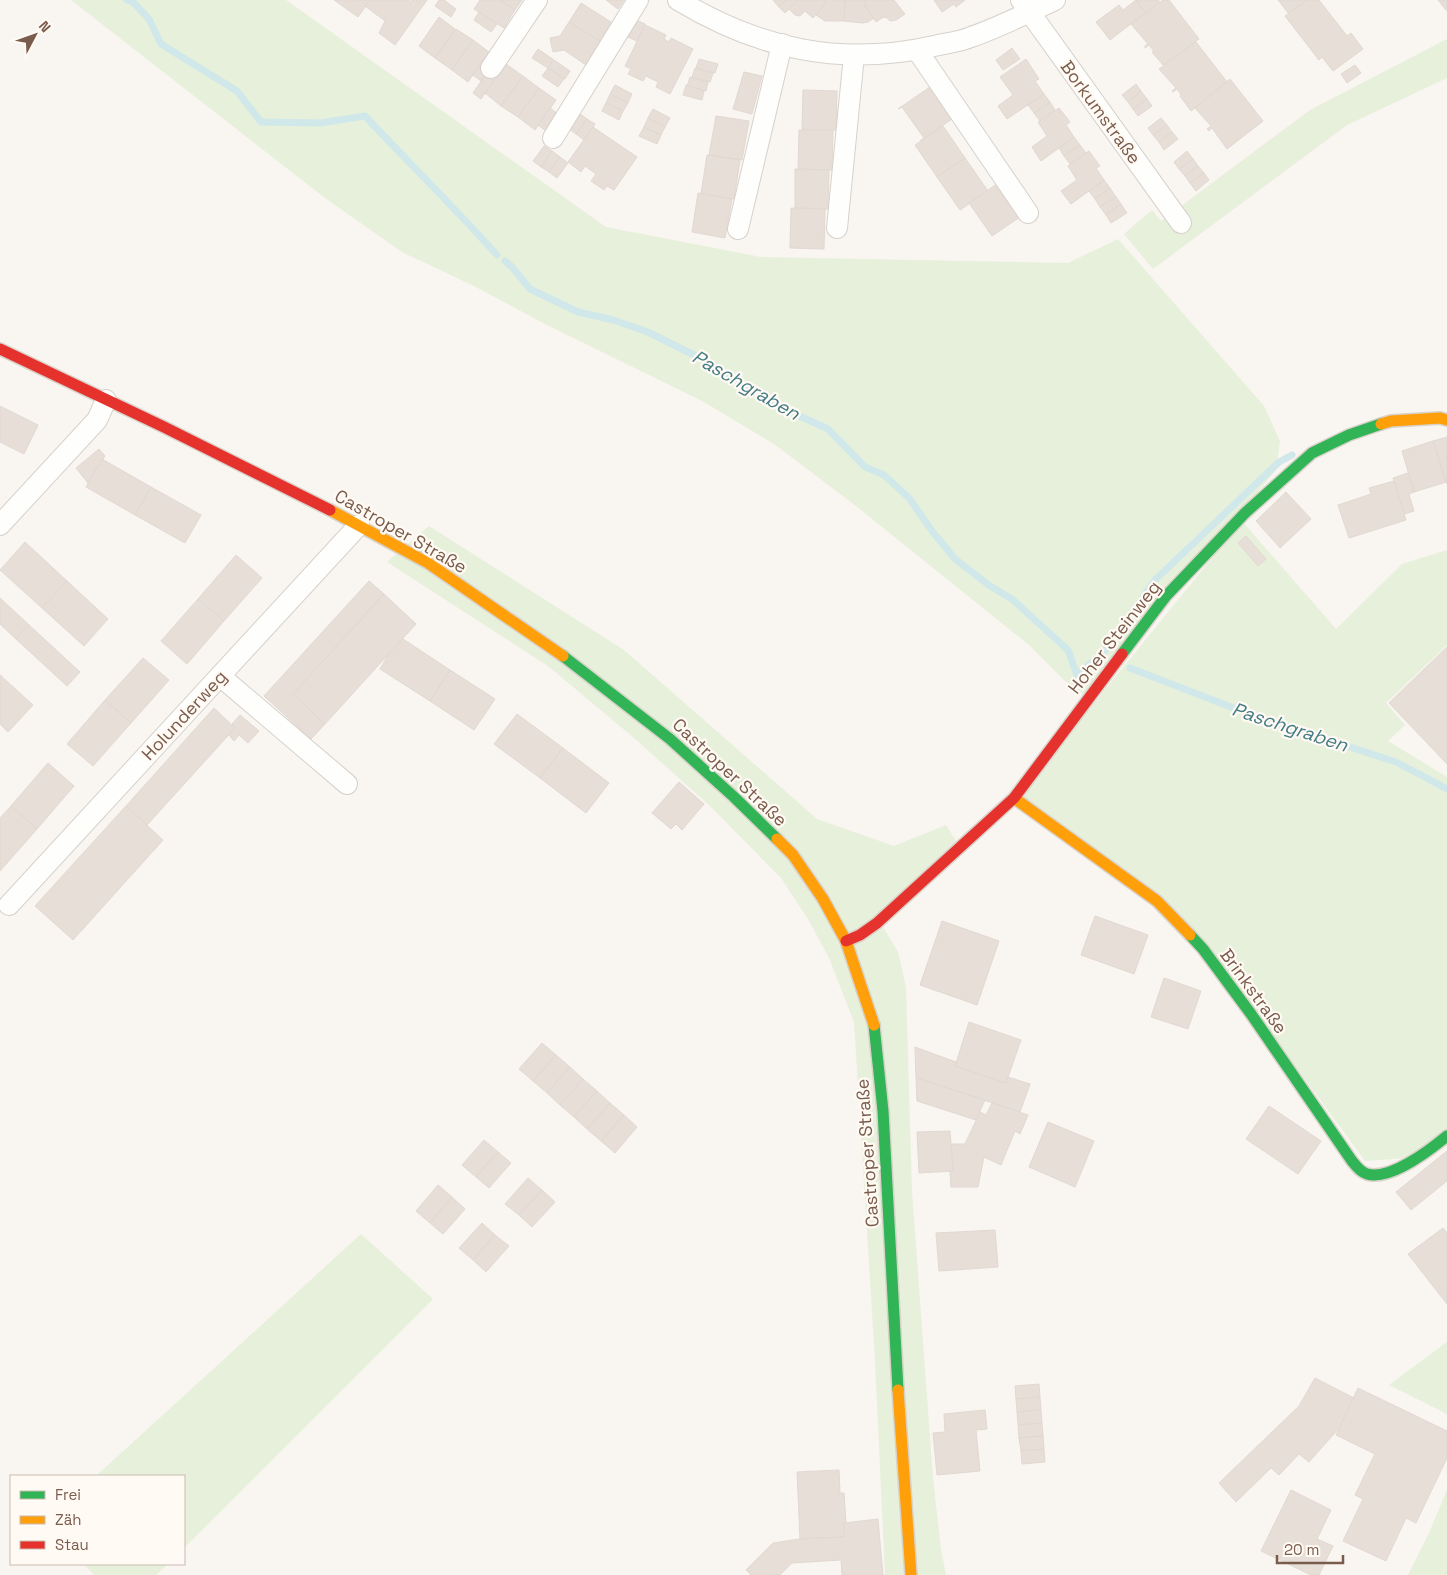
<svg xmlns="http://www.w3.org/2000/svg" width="1447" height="1575" viewBox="0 0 1447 1575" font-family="'Space Grotesk',sans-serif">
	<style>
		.green { fill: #e7f0db }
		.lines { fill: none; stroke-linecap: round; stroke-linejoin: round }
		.stream { stroke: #d0e8ea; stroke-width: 7 }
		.building { fill: #e6ded7; stroke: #e2d8d2 }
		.street-casing { stroke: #d7d1cb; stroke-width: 22 }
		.fast-casing { stroke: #d9d2cb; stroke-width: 14 }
		.slow-casing { stroke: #d9d2cb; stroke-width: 14 }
		.jam-casing { stroke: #d9d2cb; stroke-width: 14 }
		.street { stroke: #fefefd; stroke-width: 20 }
		.fast { stroke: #30b455; stroke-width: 11 }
		.slow { stroke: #ff9f0a; stroke-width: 11 }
		.jam { stroke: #e5322d; stroke-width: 11 }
		.labels { text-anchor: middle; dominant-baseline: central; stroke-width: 4.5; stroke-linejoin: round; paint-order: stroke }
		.street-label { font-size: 18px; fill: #7a5c4d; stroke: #fffaf3 }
		.water-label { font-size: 19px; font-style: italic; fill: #437c86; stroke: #fffaf3 }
	</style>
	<rect width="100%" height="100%" fill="#f9f5f0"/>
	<g class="green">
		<polygon points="71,0 286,0 606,227 761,257 1068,263 1118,239 1264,406 1280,441 1276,470 1085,696 1067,683 1029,645 856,506 774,444 704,402 545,324 474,286 402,252 325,198"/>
		<polygon points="1447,39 1447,78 1347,125 1153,269 1124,234 1152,210 1161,221 1310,110"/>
		<polygon points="1242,521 1336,629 1402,564 1447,550 1447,645 1386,703 1405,725 1388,741 1447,777 1447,1133 1407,1158 1365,1161 1208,947 1017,798"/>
		<polygon points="429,526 624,650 817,819 894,846 946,825 959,846 879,920 898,952 906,987 912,1191 933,1478 941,1549 946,1575 885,1575 875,1361 854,1022 829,958 808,919 781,878 710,806 633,737 548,666 387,562"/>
		<polygon points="361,1234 433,1299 184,1548 184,1476 96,1476"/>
		<polygon points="1447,1342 1447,1414 1389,1385"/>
		<polygon points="1447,1490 1447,1575 1408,1575 1429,1533"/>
		<polygon points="84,1564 168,1564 156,1575 94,1575"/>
	</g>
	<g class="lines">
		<g class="stream">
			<path d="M127,0L133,2L149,19L161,44L237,91L261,122L320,123L365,116C409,163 454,207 497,255"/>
			<polyline points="505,261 512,267 530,289 578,312 613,320 648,332 710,363 771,403 828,429 865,467 884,475 909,498 932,531 955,559 990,586 1012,599 1068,650 1077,675 1104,652 1155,580 1279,462 1292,455"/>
			<polyline points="1130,668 1249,714 1396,762 1447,789"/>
		</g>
	</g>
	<g class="building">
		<polygon points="334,0 370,0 358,17"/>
		<polygon points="370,0 409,0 411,2 412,0 427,0 395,45 379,33 385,21 365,6"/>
		<polygon points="439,0 444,0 456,9 451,17 435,6"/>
		<polygon points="480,0 499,0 515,10 504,28 474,9"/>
		<polygon points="499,0 522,0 515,10"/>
		<polygon points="606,0 624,0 618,9"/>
		<polygon points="773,0 786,0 779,7"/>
		<polygon points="786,0 798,0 785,13 779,7"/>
		<polygon points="798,0 826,0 824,5 813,18 805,11 800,16 795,15 789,9"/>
		<polygon points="826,0 845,0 844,21 825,21 816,15 824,5"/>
		<polygon points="845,0 864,0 865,6 874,18 868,22 863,23 844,21"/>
		<polygon points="864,0 894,0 905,14 896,20 890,21 886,17 882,18 876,22 865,6"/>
		<polygon points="934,0 965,0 956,7 954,4 942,12"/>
		<polygon points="1136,0 1158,0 1160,2 1146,13"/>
		<polygon points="1136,0 1145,13 1110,40 1096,22 1119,5 1123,10"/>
		<polygon points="1163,0 1169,0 1199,39 1163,65 1152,52 1154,51 1149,45 1145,48 1145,46 1148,44 1131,24"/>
		<polygon points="1278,0 1307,0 1289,14"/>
		<polygon points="1307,0 1319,0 1347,36 1351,33 1363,49 1333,71 1322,57 1319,60 1285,16"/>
		<polygon points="1438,0 1447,0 1447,10 1446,10"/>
		<polygon points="581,3 611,22 599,41 569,22"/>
		<polygon points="479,12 497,24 491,32 474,20"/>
		<polygon points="439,17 455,29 435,58 419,46"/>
		<polygon points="636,20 645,24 637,41 628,37"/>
		<polygon points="569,22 601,42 586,65 564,50 553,52 550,38 560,36"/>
		<polygon points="645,25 666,35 664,39 669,42 671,38 693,49 670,94 656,87 658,82 646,76 643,81 628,74 631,69 625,66"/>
		<polygon points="456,29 473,40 452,70 435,58"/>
		<polygon points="473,40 489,52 468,82 452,70"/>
		<polygon points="1196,42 1227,82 1191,111 1180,96 1181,95 1177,89 1173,92 1172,91 1176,88 1159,69"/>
		<polygon points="1012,48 1020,59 1003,70 996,60"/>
		<polygon points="538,49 554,60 548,68 532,58"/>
		<polygon points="699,59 718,64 715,73 696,68"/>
		<polygon points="1026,59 1039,79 1035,81 1044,94 1007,119 998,106 1013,95 1000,77"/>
		<polygon points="484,60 492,65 481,81 473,75"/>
		<polygon points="554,60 570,71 565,79 548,68"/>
		<polygon points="506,64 523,76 501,106 485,93"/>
		<polygon points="1355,65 1361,73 1347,83 1341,74"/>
		<polygon points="548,68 564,79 558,87 542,76"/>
		<polygon points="695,68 713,73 710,82 692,77"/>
		<polygon points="744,72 762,76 752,114 733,109"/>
		<polygon points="486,74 494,80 481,99 473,93"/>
		<polygon points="523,76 539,88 518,117 501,106"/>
		<polygon points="690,77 708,82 706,91 687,86"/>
		<polygon points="1230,79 1263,121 1227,149 1212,128 1209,131 1207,129 1211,126 1195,108"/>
		<polygon points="1136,84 1141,91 1128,102 1122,95"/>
		<polygon points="615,85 632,94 628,103 610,94"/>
		<polygon points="686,85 704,91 702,100 683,95"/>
		<polygon points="930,87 952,119 920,141 924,138 902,107 898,109"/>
		<polygon points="539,88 556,100 535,130 518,117"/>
		<polygon points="803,90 837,91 836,130 802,130"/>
		<polygon points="1141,91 1147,99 1133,109 1128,102"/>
		<polygon points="610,94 628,103 623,111 606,103"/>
		<polygon points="1044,94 1050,102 1034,113 1028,105"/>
		<polygon points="1147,99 1152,106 1138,116 1133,109"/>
		<polygon points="1050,102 1055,110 1040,121 1034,113"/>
		<polygon points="606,103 623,111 619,120 602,111"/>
		<polygon points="550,108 558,114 546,131 538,125"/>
		<polygon points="1059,108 1070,122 1066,125 1074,137 1041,161 1032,147 1047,136 1038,122"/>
		<polygon points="653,109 670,118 665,127 648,118"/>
		<polygon points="579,113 587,119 576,134 568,128"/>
		<polygon points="716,116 749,121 742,160 709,155"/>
		<polygon points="648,118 665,127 661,135 644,127"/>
		<polygon points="1161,118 1167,125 1153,135 1148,128"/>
		<polygon points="587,119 595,124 584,140 576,134"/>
		<polygon points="1167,125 1172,132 1159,142 1153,135"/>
		<polygon points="943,126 965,158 937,177 915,145"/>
		<polygon points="593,127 637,157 614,190 607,186 604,190 591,181 596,174 585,166 581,172 568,162"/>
		<polygon points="644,127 661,135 657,144 639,136"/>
		<polygon points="799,130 833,130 832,170 798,169"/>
		<polygon points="1172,132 1178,139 1164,150 1159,142"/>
		<polygon points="1074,137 1080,145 1064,156 1059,148"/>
		<polygon points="1080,145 1086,153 1070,164 1064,156"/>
		<polygon points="544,146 552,151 541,167 533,161"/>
		<polygon points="552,151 560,157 549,172 541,167"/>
		<polygon points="1089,151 1100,166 1096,168 1104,180 1071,204 1061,191 1077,180 1068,166"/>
		<polygon points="1187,151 1193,159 1179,169 1174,162"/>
		<polygon points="707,155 740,160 734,199 701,194"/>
		<polygon points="560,157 568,163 557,178 549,172"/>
		<polygon points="965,158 988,191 960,210 937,177"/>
		<polygon points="1193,159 1198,166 1185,176 1179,169"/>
		<polygon points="1198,166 1204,173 1190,183 1185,176"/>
		<polygon points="795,169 829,170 828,209 795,208"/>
		<polygon points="1204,173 1209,180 1196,191 1190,183"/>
		<polygon points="1104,180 1110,188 1095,199 1089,191"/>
		<polygon points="997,184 1020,217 992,236 969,203"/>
		<polygon points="1110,188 1116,197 1100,207 1095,199"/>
		<polygon points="698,193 732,199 725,238 692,232"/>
		<polygon points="1116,197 1121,204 1106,215 1100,207"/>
		<polygon points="1121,204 1127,213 1111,223 1106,215"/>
		<polygon points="791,208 825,209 824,249 790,248"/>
		<polygon points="0,406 38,425 24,454 0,442"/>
		<polygon points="1447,437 1447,484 1433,441"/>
		<polygon points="1433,441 1446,482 1414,492 1402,451"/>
		<polygon points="99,449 105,456 88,483 76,468"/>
		<polygon points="102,459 151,487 135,515 86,487"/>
		<polygon points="1408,473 1414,492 1409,494 1414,511 1404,514 1393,478"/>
		<polygon points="1394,481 1406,520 1349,538 1338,505 1371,494 1369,488"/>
		<polygon points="151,487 201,515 185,543 135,515"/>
		<polygon points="1286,492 1311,519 1280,548 1256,521"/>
		<polygon points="1246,536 1266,559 1258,566 1238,543"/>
		<polygon points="25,542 67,581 42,608 0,570"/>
		<polygon points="236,555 262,578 224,621 198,599"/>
		<polygon points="67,581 108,619 84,646 42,608"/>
		<polygon points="369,581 384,594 293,694 325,724 311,739 264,696"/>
		<polygon points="384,594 416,624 325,724 293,694"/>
		<polygon points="0,598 29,625 16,639 0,624"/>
		<polygon points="198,599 224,621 187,664 161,641"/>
		<polygon points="29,625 80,672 67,686 16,639"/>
		<polygon points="403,639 450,670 430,701 380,669 390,652"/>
		<polygon points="1447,647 1447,764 1389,703"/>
		<polygon points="143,658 169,680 131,723 105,700"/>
		<polygon points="450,670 495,699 474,730 430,701"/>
		<polygon points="0,675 33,705 8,732 0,724"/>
		<polygon points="105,700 131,723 93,766 67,744"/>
		<polygon points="214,708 235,728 147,825 126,806"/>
		<polygon points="517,714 563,748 540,778 494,744"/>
		<polygon points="240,715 259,731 248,743 239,735 234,741 229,735 235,728 232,724"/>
		<polygon points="563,748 609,783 586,813 540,778"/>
		<polygon points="48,763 74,786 37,829 11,806"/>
		<polygon points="679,782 704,804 682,830 676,824 671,829 652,813"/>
		<polygon points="11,806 37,829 0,871 0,818"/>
		<polygon points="126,806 163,840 73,940 35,906"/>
		<polygon points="1095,916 1148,935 1134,974 1081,955"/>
		<polygon points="942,921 999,941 977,1005 920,985"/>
		<polygon points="1164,978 1201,991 1188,1029 1151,1017"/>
		<polygon points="969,1022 1021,1040 1006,1083 955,1066"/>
		<polygon points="542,1043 556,1055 533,1081 519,1069"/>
		<polygon points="915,1047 956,1062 955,1066 1006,1083 1008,1077 1030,1084 1020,1112 916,1078"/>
		<polygon points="556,1055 570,1067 547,1093 533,1081"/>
		<polygon points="570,1067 583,1079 560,1105 547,1093"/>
		<polygon points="916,1078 985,1100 976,1120 917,1101"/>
		<polygon points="583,1079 597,1091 574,1117 560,1105"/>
		<polygon points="597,1091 610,1103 587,1129 574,1117"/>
		<polygon points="610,1103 624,1115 601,1141 587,1129"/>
		<polygon points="992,1103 1028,1115 1020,1134 1015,1131 1001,1165 984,1157 978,1187 951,1187 950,1171 953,1171 951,1144 965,1144 980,1112 986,1115"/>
		<polygon points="1269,1106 1321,1141 1298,1174 1246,1139"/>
		<polygon points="624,1115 637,1127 615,1153 601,1141"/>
		<polygon points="1048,1122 1094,1141 1075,1187 1029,1167"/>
		<polygon points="950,1131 953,1171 919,1173 917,1132"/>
		<polygon points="484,1140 498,1152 476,1177 462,1165"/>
		<polygon points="1447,1151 1447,1181 1411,1210 1396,1192"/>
		<polygon points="498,1152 511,1163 489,1188 476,1177"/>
		<polygon points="528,1178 542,1190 519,1215 505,1204"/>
		<polygon points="438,1185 452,1197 430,1223 416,1211"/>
		<polygon points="542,1190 555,1202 532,1227 519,1215"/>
		<polygon points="452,1197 465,1209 443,1234 430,1223"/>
		<polygon points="482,1223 495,1235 473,1260 459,1248"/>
		<polygon points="1443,1228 1447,1233 1447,1304 1408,1254"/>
		<polygon points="995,1230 998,1267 939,1271 936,1233"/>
		<polygon points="495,1235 509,1246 486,1272 473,1260"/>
		<polygon points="1315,1378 1354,1398 1340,1427 1309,1462 1299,1454 1279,1475 1271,1468 1236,1502 1219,1483 1299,1406"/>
		<polygon points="1039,1384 1040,1397 1016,1399 1015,1386"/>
		<polygon points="1358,1388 1447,1431 1447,1458 1416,1523 1406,1518 1386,1561 1343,1541 1363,1499 1355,1495 1375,1454 1336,1435"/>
		<polygon points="1040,1397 1041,1410 1017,1412 1016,1399"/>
		<polygon points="985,1410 987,1429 976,1430 980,1471 937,1475 933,1433 945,1432 944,1414"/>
		<polygon points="1041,1410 1042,1423 1018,1425 1017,1412"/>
		<polygon points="1042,1423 1043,1436 1019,1438 1018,1425"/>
		<polygon points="1043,1436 1044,1449 1021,1451 1019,1438"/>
		<polygon points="1044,1449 1045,1462 1022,1464 1021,1451"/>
		<polygon points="839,1470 840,1493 844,1493 846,1523 844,1523 844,1537 800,1539 797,1472"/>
		<polygon points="1291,1490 1331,1510 1317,1539 1333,1546 1319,1575 1311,1575 1261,1551"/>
		<polygon points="878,1519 883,1575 842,1575 841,1560 792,1563 780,1575 751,1575 746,1570 773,1543 800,1539 844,1537 844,1523"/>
	</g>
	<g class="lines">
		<g class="street-casing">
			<g id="street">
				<path d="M678,0C759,49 841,67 934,46C946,43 960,42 971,37C1000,27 1027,13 1055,0"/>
				<polyline points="1021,0 1181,223"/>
				<polyline points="917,50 1028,213"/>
				<polyline points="491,68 537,0"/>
				<polyline points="553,138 638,0"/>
				<polyline points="837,228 854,55"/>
				<polyline points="738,229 782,44"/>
				<polyline points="0,525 97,420 106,400"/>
				<polyline points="220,676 347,784"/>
				<polyline points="9,905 359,525"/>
			</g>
		</g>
		<g class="fast-casing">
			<g id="fast">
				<polyline points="1122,654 1166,596 1245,513 1312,453 1349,435 1381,424"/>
				<polyline points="563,656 670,739 734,797 777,839"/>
				<path d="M1190,935L1203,949L1251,1014L1352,1161C1356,1166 1360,1172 1367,1174C1390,1181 1430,1150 1447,1136"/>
				<polyline points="874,1025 883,1111 898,1390"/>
			</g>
		</g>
		<g class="slow-casing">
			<g id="slow">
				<polyline points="1381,424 1391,421 1440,418 1447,420"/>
				<polyline points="330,510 428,563 563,656"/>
				<polyline points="1014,798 1157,901 1190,935"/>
				<polyline points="777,839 793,855 823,899 846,941 874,1025"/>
				<polyline points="898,1390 911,1575"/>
			</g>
		</g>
		<g class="jam-casing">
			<g id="jam">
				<polyline points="0,349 164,427 330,510"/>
				<polyline points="846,941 860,935 877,923 1014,798 1122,654"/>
			</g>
		</g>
		<use href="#street" class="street"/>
		<use href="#fast" class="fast"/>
		<use href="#slow" class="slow"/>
		<use href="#jam" class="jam"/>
	</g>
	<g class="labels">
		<g class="street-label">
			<text transform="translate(1101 112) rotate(54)">Borkumstraße</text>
			<text transform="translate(401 531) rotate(30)">Castroper Straße</text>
			<text transform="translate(1114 637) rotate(-52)">Hoher Steinweg</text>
			<text transform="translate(184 715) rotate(-47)">Holunderweg</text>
			<text transform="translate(730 772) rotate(43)">Castroper Straße</text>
			<text transform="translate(1254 991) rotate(54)">Brinkstraße</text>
			<text transform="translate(867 1153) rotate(-94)">Castroper Straße</text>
		</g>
		<g class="water-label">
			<text transform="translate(746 385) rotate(30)">Paschgraben</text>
			<text transform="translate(1290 727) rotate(18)">Paschgraben</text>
		</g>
	</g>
	<rect x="10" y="1475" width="175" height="90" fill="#fffaf3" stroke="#cabbb1"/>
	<rect x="20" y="1491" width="25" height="8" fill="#30b455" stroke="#cabbb1"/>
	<text x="55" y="1500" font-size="15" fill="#7a5c4d">Frei</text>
	<rect x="20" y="1516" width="25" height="8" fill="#ff9f0a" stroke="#cabbb1"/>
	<text x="55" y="1525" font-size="15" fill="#7a5c4d">Zäh</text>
	<rect x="20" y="1541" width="25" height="8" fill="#e5322d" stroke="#cabbb1"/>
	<text x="55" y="1550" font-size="15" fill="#7a5c4d">Stau</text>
	<g transform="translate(35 35) rotate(49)" stroke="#fffaf3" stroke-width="4" paint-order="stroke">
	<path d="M0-4L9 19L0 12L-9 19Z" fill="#7a5c4d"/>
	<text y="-8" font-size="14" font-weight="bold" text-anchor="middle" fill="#7a5c4d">N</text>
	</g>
	<path d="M1277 1555v8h66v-8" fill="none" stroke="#7a5c4d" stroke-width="2.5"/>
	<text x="1284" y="1555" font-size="15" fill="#7a5c4d" stroke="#fffaf3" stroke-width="4" paint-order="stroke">20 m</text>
</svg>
